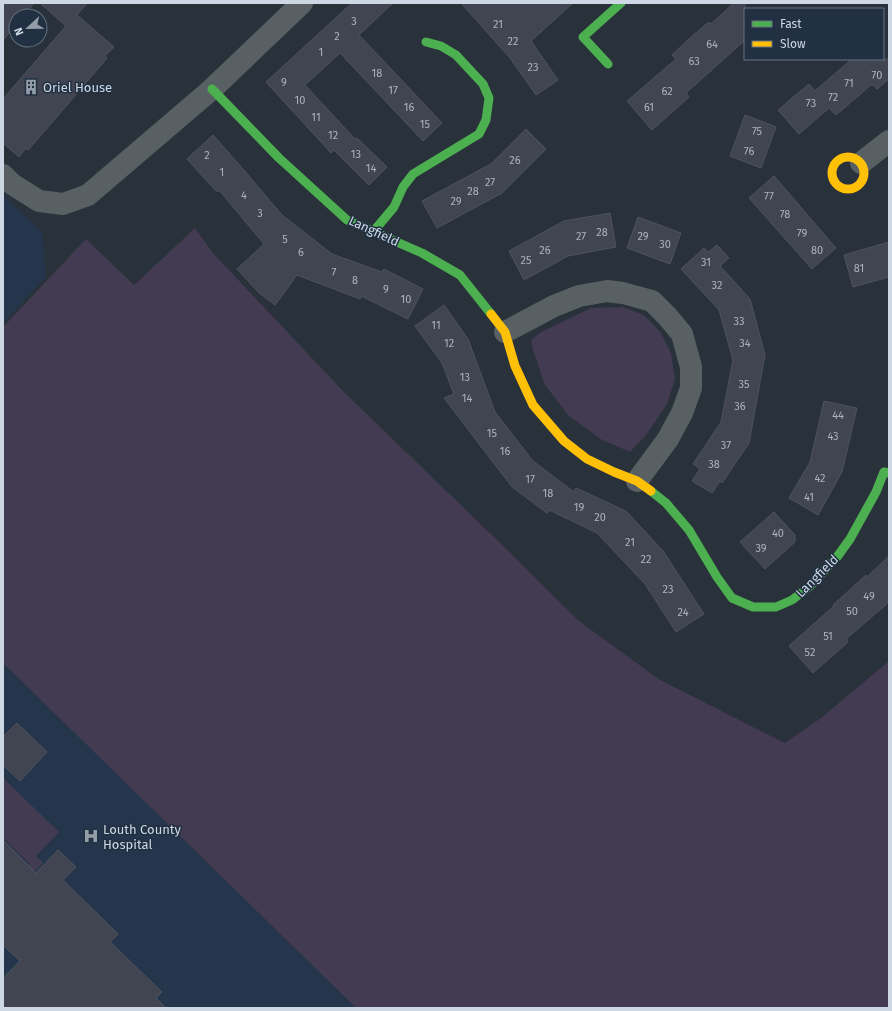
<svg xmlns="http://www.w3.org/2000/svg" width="892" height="1011" viewBox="0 0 892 1011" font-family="'Fira Sans',sans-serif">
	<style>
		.built { fill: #25364c }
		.green { fill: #433b51 }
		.building { fill: #414551; stroke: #4e535c }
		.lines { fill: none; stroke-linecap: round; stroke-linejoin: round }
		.street { stroke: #596064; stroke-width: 22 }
		.fast { stroke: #4caf50; stroke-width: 9 }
		.slow { stroke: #ffc107; stroke-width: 9 }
		.labels { text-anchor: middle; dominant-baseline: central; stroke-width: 3; stroke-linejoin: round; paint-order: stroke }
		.number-label { font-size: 11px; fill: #abb3bf }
		.poi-label { font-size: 13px; fill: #ced8e4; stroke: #213042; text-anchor: start }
		.street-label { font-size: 13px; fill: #ced8e4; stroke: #213042 }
	</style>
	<rect width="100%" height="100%" fill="#29313a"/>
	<g class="built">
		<polygon points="3,196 42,231 46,277 3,323"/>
		<polygon points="3,663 356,1008 3,1008"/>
	</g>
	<g class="green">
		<polygon points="195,228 213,253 343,391 497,540 579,621 660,680 785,743 821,718 889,661 889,1008 356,1008 3,663 3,327 86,239 134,285"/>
		<polygon points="623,307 644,315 661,333 671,353 675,379 667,404 646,435 630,452 602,440 569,416 545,385 533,350 531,340 541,332 591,308"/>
		<polygon points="3,778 59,832 36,856 43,863 16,891 9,885 30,864 4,839 3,840"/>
	</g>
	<g class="building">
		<polygon points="3,3 34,3 23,16 16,16 16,25 3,40"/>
		<polygon points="40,3 87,3 77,15 114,47 105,56 107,58 50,125 28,150 26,148 19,157 3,143 3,99 66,26"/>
		<polygon points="352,3 393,3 359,35 442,123 423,141 340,53 305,85 355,139 357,138 387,167 369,185 334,150 331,153 266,82"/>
		<polygon points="461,3 573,3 531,41 558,80 536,95 510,58"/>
		<polygon points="734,3 745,3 745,40 686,93 689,97 652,130 627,101 676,59 672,55 690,38 709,22 711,24"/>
		<polygon points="852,59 889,59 889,79 877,89 872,84 836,115 829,108 799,134 778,110 809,84 815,91"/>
		<polygon points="745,115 776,127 761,168 730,156"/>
		<polygon points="526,129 546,149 502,193 437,228 422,201 491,164"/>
		<polygon points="213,135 243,169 282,215 332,254 382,272 384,269 423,289 408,319 361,296 360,299 297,275 275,305 258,292 237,269 264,244 219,190 217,192 187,159"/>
		<polygon points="774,176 836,248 812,269 749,198"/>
		<polygon points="610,213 616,247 568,256 524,280 509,251 564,221"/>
		<polygon points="638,217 681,233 670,264 627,248"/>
		<polygon points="889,242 889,277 853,287 844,255"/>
		<polygon points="717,245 729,258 720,266 750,299 765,355 749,443 722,483 720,481 712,493 692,481 700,469 693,464 721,422 733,360 719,310 681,269 704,248 708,252"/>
		<polygon points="444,305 468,339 495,412 533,461 574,492 576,488 626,511 663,551 704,614 676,632 645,584 597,533 549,510 547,513 512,487 444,398 454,394 442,363 415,326"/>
		<polygon points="824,401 857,408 842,472 818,515 789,498 810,462"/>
		<polygon points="774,512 795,535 795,542 765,569 740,542"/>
		<polygon points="889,556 889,602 846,639 848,642 813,673 789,646 834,606 833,605 866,575 867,577"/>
		<polygon points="17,723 47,752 20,781 3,765 3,737"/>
		<polygon points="3,840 36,873 58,850 76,867 63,880 118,934 110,942 162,992 156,998 166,1008 3,1008 3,978 20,961 3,945"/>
	</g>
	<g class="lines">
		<g class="street">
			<polyline points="861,163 889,141"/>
			<polyline points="3,175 12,184 39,201 63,204 88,195 212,89 302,3"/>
			<polyline points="505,332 554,306 579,296 607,291 623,293 652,301 667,316 682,334 691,367 691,388 682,413 668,439 637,481"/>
		</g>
		<g class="fast">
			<polyline points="608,64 583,37 621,3"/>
			<polyline points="212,89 279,158 347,220 422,253 460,275 491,314"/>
			<polyline points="373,232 394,207 403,187 413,174 479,134 486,120 489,98 483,84 456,55 441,46 426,42"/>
			<polyline points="651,491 666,503 689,530 717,577 732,598 753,607 776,607 792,600 809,587 837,557 850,539 876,492 884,472 889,473"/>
		</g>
		<g class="slow">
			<circle cx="848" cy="173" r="16"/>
			<polyline points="491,314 505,332 515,366 533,405 564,441 587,459 614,472 637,481 651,491"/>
		</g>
	</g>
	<defs>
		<g id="building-bare" transform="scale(1.2)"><path d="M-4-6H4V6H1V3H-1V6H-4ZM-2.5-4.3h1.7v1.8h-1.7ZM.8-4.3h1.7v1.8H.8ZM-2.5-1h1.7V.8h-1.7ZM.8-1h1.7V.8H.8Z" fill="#949ea8" stroke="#213042" stroke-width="2.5" paint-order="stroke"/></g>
		<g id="hospital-bare" transform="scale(1.2)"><path d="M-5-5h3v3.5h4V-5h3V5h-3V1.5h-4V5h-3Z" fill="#949ea8" stroke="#213042" stroke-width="2.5" paint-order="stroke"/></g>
	</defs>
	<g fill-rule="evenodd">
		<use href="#building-bare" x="31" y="87"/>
		<use href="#hospital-bare" x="91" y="836"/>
	</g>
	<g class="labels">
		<g class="number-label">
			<text x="354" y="21">3</text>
			<text x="498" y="24">21</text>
			<text x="337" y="36">2</text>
			<text x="513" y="41">22</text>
			<text x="712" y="44">64</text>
			<text x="321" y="52">1</text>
			<text x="694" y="61">63</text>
			<text x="533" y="67">23</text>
			<text x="377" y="73">18</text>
			<text x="877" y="75">70</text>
			<text x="284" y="82">9</text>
			<text x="849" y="83">71</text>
			<text x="393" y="90">17</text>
			<text x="667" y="91">62</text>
			<text x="833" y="97">72</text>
			<text x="300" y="100">10</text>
			<text x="811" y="103">73</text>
			<text x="409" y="107">16</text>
			<text x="649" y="107">61</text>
			<text x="316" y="117">11</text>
			<text x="425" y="124">15</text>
			<text x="757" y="131">75</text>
			<text x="333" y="135">12</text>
			<text x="749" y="151">76</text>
			<text x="356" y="154">13</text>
			<text x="207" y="155">2</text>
			<text x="515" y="160">26</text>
			<text x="371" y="168">14</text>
			<text x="222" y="172">1</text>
			<text x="490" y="182">27</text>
			<text x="473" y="191">28</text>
			<text x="244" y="195">4</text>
			<text x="769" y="196">77</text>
			<text x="456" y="201">29</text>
			<text x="260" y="213">3</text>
			<text x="785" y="214">78</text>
			<text x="602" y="232">28</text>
			<text x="802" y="233">79</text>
			<text x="581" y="236">27</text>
			<text x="643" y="236">29</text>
			<text x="285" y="239">5</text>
			<text x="665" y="244">30</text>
			<text x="545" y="250">26</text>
			<text x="817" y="250">80</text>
			<text x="301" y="252">6</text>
			<text x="526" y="260">25</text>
			<text x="706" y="262">31</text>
			<text x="859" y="268">81</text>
			<text x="334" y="272">7</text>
			<text x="355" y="280">8</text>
			<text x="717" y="285">32</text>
			<text x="386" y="289">9</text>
			<text x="406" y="299">10</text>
			<text x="739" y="321">33</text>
			<text x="436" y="325">11</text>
			<text x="449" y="343">12</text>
			<text x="745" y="343">34</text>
			<text x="465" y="377">13</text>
			<text x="744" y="384">35</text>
			<text x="467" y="398">14</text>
			<text x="740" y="406">36</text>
			<text x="838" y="415">44</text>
			<text x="492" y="433">15</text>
			<text x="833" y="436">43</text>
			<text x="726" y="445">37</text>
			<text x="505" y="451">16</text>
			<text x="714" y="464">38</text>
			<text x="820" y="478">42</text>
			<text x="530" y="479">17</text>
			<text x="548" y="493">18</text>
			<text x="809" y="497">41</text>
			<text x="579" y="507">19</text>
			<text x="600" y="517">20</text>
			<text x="778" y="533">40</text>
			<text x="630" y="542">21</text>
			<text x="761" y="548">39</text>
			<text x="646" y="559">22</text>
			<text x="668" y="589">23</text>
			<text x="869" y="596">49</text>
			<text x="852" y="611">50</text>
			<text x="683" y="612">24</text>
			<text x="828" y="636">51</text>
			<text x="810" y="652">52</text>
		</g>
		<g class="poi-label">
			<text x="43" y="87">Oriel House</text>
			<text x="103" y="829">Louth County<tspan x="103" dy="15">Hospital</tspan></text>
		</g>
		<g class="street-label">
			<text transform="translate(374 231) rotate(25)">Langfield</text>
			<text transform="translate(817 576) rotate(-45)">Langfield</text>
		</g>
	</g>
	<rect width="892" height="1011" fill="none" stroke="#ced8e4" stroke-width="8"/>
	<rect x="744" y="8" width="140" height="52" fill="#213042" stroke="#667383"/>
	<rect x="752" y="21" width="20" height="6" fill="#4caf50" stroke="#667383"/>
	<text x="780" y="28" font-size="12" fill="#ced8e4">Fast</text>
	<rect x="752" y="41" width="20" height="6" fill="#ffc107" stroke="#667383"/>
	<text x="780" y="48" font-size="12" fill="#ced8e4">Slow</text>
	<g transform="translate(28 28) rotate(248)"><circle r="19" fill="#213042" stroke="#667383"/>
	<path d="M0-3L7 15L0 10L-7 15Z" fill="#949ea8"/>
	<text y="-6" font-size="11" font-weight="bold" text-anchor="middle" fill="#ced8e4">N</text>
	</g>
</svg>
